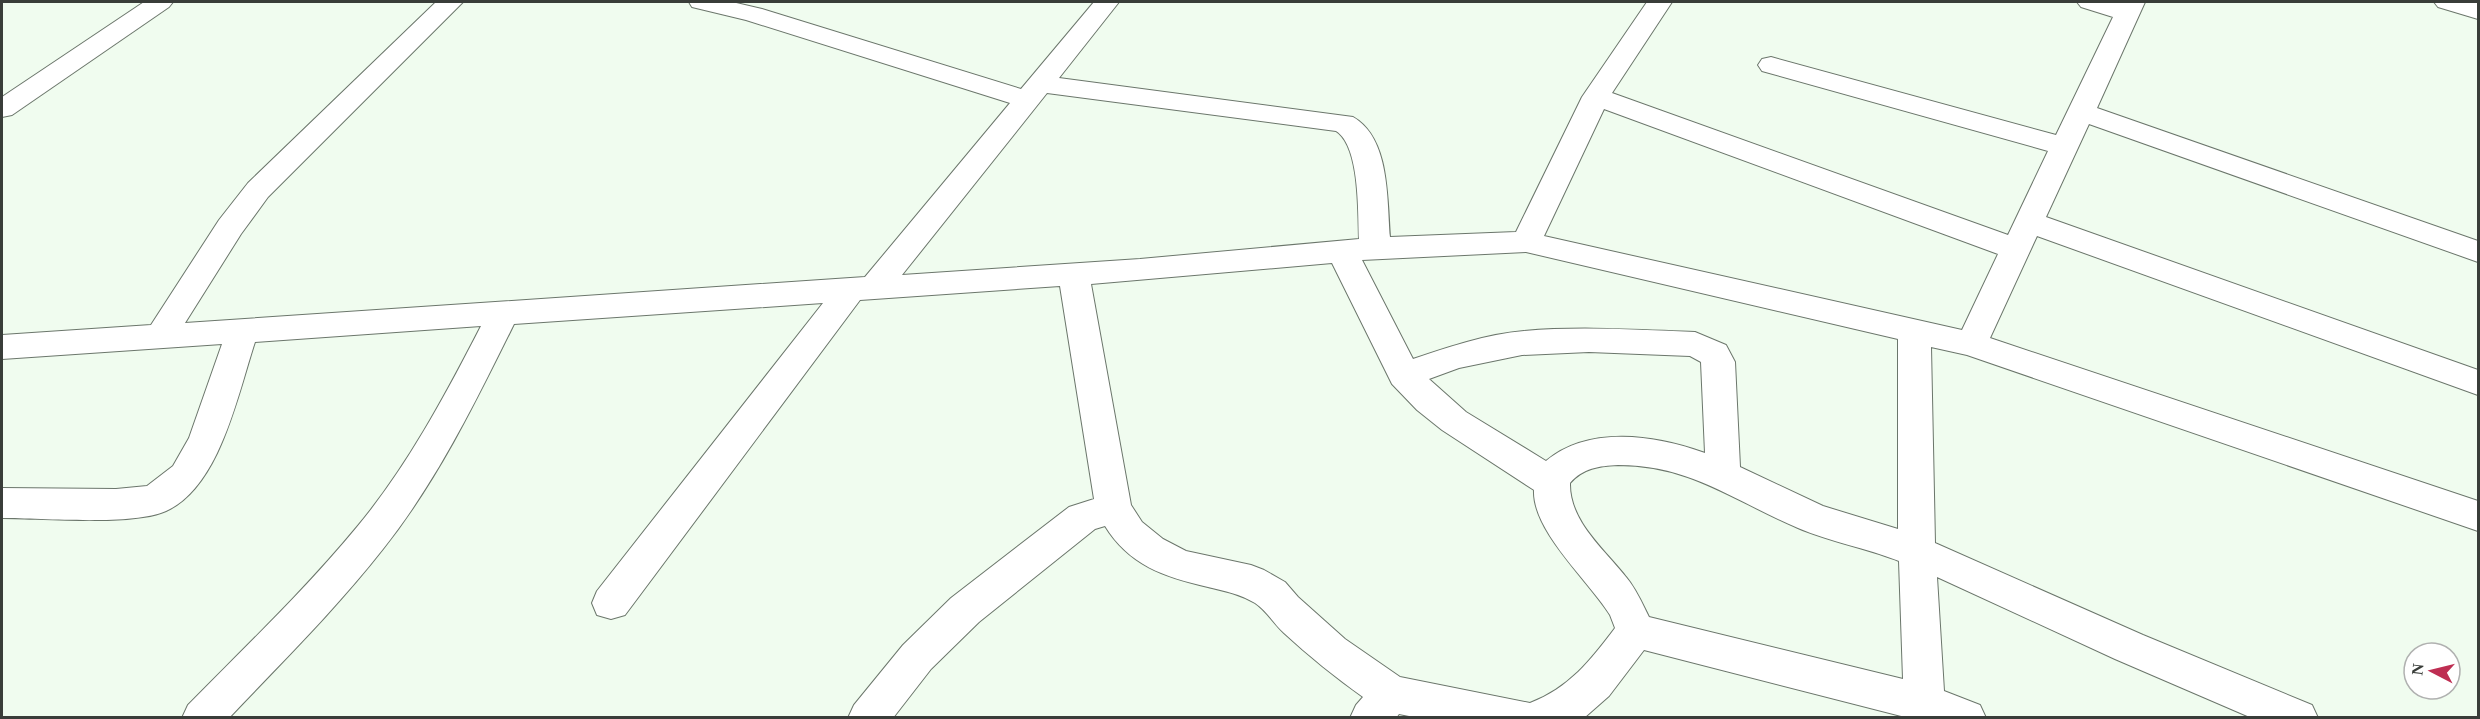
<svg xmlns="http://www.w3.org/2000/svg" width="2480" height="719" viewBox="0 0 2480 719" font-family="Georgia,serif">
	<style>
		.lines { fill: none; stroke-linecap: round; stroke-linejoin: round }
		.minor-casing { stroke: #6b766b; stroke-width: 2 }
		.minor { fill: #fff; fill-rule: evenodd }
	</style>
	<rect width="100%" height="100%" fill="#f0fcef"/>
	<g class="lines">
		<g class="minor-casing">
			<g id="minor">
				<polygon points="144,2 173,2 169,7 12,115 2,117 2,97"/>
				<path d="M436,2H463L268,197L241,234L185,323L865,277L1010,103L746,20L692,7L689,2H732L762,9L1021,89L1094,2H1119L1059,78L1353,117C1390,138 1387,199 1390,237L1516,232L1582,97L1647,2H1672L1612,93L2008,235L2048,151L1762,71L1758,65L1762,59L1771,57L2056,135L2113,17L2081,7L2077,2H2145L2097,108L2478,241V262L2089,124L2046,217L2478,370V395L2037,236L1990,338L2478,501V531L1967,355L1931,347L1935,543L2143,635L2312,705L2318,718H2252L2115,659L1937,577L1944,691L1980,705L1986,718H1909L1644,650L1609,696L1584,718H1419L1399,714L1396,718H1350L1356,705L1363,697C1335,677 1309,656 1284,633C1274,624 1266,610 1255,603C1240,594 1225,591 1208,587C1164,577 1129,565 1105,526L1095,529L979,622L931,669L893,718H848L854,705L903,645L951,598L1069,507L1094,499L1060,286L860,300L625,615L611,619L597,615L592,603L597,591L823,303L514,324C476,401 437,481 383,549C336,609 282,662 229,718H182L188,705C245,647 305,590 357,527C407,467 445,396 481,326L255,342C238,393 220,487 166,511C133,526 41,518 2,518V488L116,489L147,486L173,466L189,438L222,344L2,359V335L151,325L219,220L248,183ZM1047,93L1336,131C1360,146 1358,212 1359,239L1140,259L902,275ZM1604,109L1998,254L1962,330L1544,236ZM1526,252L1898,339V529L1823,506L1740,467L1735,362L1726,345L1695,332C1638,330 1581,326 1524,331C1487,334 1448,347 1413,359L1362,260ZM1332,263L1392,384L1417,410L1442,430L1534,490C1532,531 1589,581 1610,615L1615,628C1591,660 1569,688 1530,703L1400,677L1345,639L1298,597L1285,582L1264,570L1251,565L1186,551L1163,539L1142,522L1131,505L1091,284ZM1589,352L1690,356L1701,362L1705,453C1655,435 1589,425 1546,461L1466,412L1429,379L1459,368L1522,355ZM1618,465C1691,465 1734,501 1798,528C1831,542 1866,548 1899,561L1903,679L1649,617C1642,603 1636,589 1626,577C1604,549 1569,521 1570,483C1583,468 1599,466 1618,465Z"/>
				<polygon points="2434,2 2478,3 2478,19 2438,7"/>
			</g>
		</g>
		<use href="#minor" class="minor"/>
	</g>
	<rect width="2480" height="719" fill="none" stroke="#393d39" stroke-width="6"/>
	<g transform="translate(2432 671) rotate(277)"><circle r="28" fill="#ffffff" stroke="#b0b1b0" stroke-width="1.5"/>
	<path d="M0-4.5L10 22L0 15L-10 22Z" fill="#be2e52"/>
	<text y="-9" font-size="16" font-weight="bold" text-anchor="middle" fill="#393d39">N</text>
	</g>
</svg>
